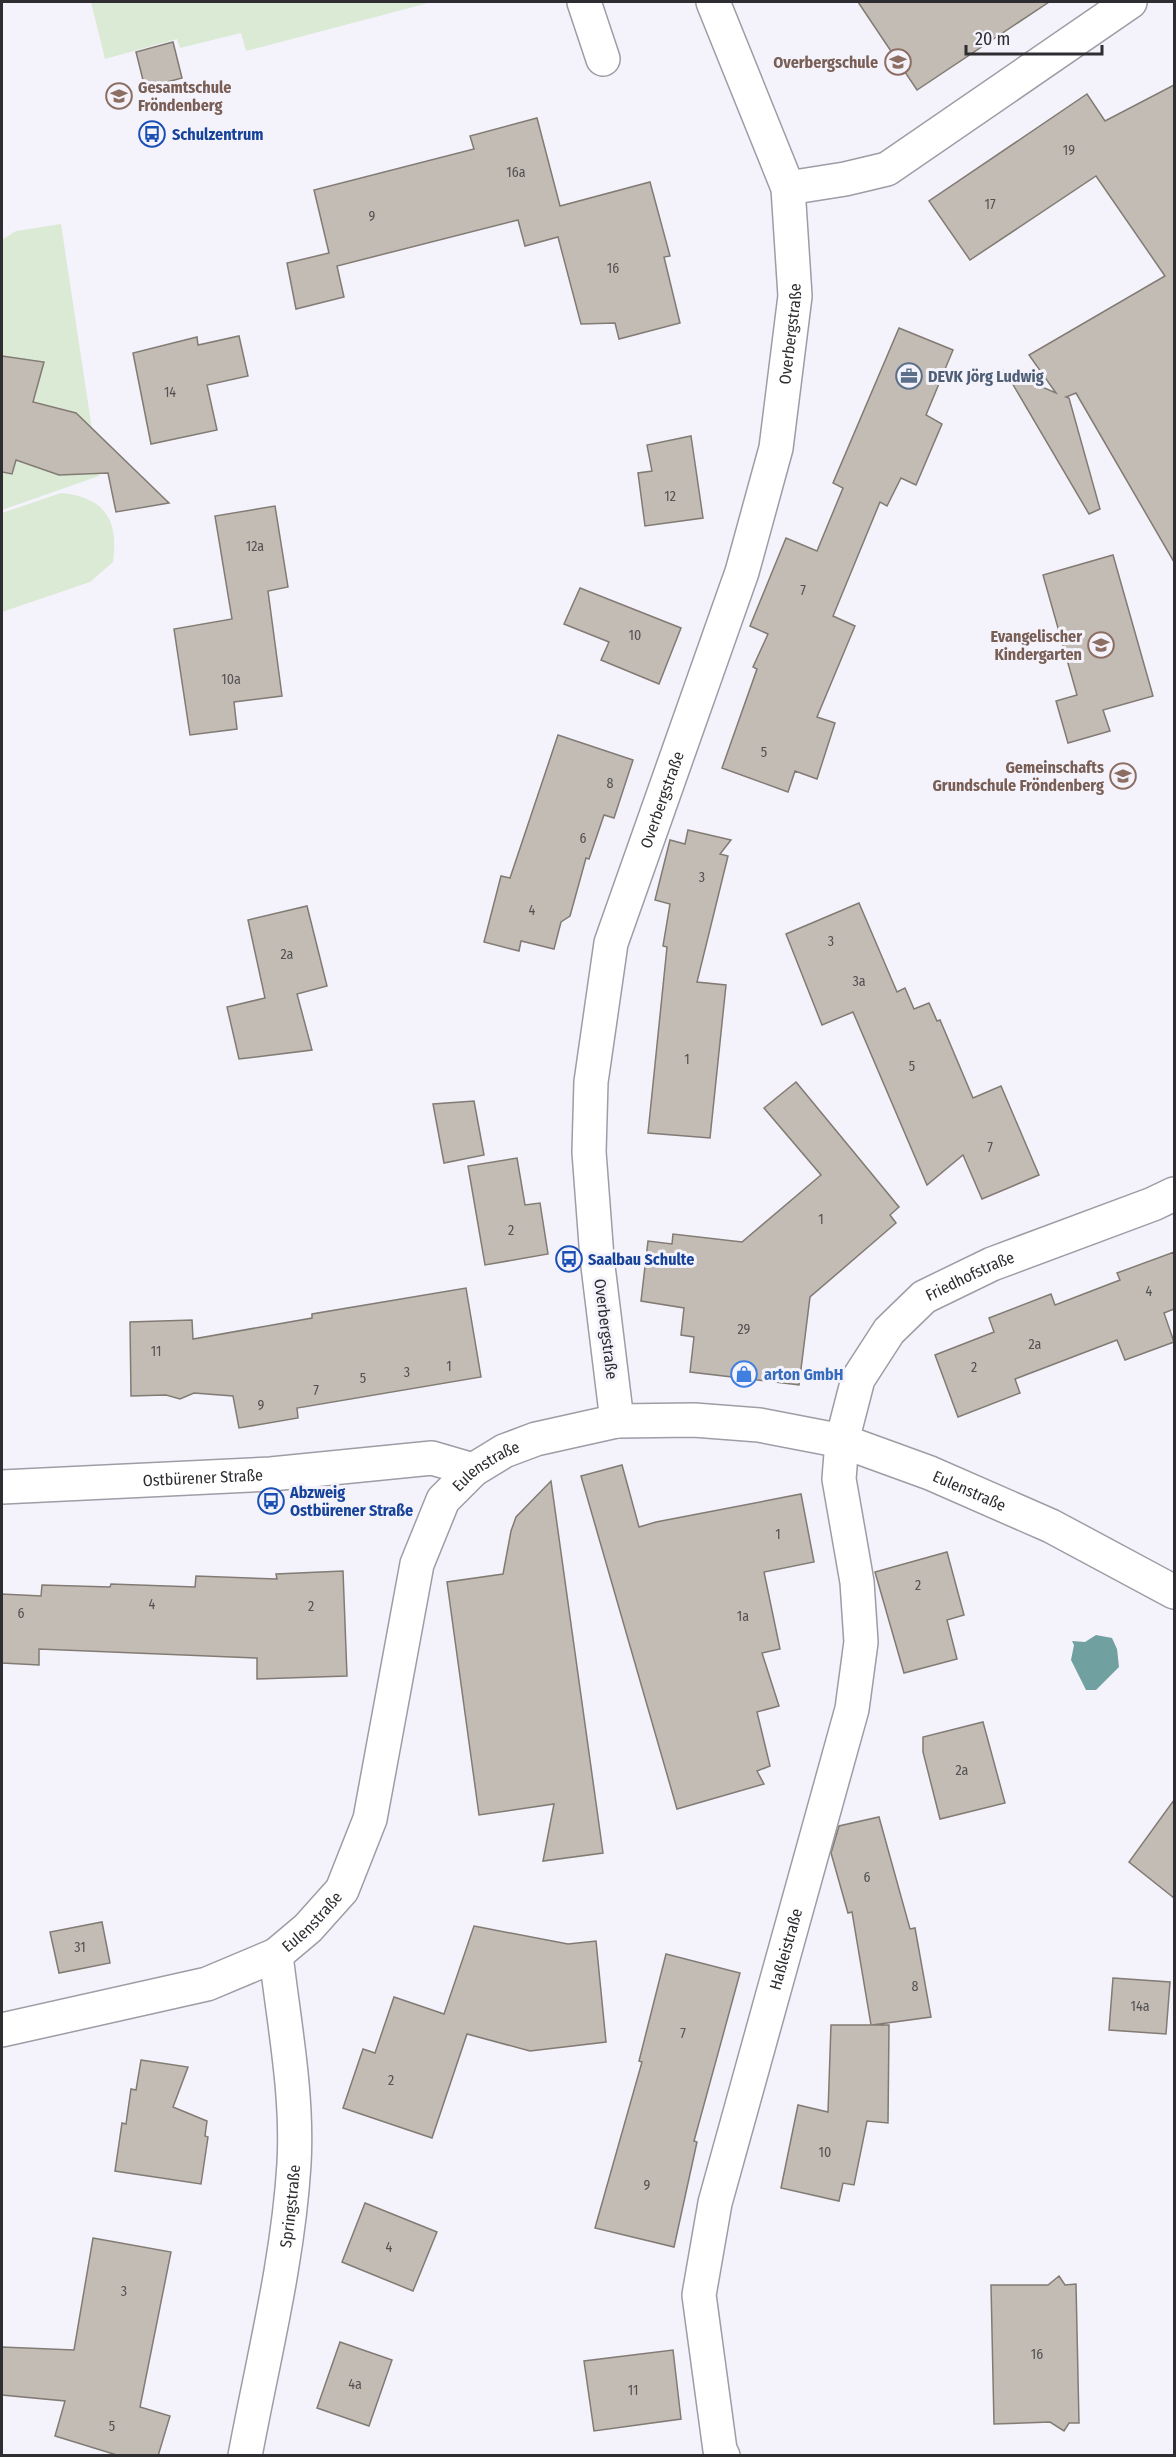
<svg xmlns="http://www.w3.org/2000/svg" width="1176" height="2457" viewBox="0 0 1176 2457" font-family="'Fira Sans Condensed',sans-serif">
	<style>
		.green { fill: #dbead4 }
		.water { fill: #71a0a1 }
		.building { fill: #c2bcb4; stroke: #817b74; stroke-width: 1.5 }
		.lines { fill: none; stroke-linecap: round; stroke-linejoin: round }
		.minor-casing { stroke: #9e9ca5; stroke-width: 36 }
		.secondary-casing { stroke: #9e9ca5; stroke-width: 36 }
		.minor { stroke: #fff; stroke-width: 33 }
		.secondary { stroke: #fff; stroke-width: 33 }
		.labels { text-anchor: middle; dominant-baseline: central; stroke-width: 6; stroke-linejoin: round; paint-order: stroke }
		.number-label { font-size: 14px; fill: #535152 }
		.education-label { font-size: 16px; font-weight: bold; fill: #785e54; stroke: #f4f2fb; text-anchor: end }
		.transit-label { font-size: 16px; font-weight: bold; fill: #164399; stroke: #f4f2fb; text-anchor: start }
		.street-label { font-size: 16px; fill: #2e2d31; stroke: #f4f2fb }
		.service-label { font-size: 16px; font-weight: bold; fill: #4e5e75; stroke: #f4f2fb; text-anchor: start }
		.shop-label { font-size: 16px; font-weight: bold; fill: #366cbe; stroke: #f4f2fb; text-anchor: start }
	</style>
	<rect width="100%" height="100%" fill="#f4f2fb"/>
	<g class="green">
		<polygon points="91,2 432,2 246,51 241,33 180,48 177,39 105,59"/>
		<polygon points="61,224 99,476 2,510 2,240 16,231"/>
		<path d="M61,493C104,497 119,519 113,562L90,582L2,612V513Z"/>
	</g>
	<polygon class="water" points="1096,1635 1112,1638 1117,1649 1119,1667 1096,1690 1086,1690 1071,1660 1074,1645 1072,1641 1085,1642"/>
	<g class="building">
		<polygon points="858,2 1049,2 917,90"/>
		<polygon points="173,42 182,78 145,88 136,52"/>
		<polygon points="1174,85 1174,562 1076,393 1066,397 1069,398 1100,509 1089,514 1005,371 1056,393 1029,355 1165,276 1096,176 970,260 929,201 1087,94 1105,121"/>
		<polygon points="537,118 560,206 650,182 670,256 664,257 680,323 619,339 615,323 581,324 558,237 525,246 518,220 337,266 344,297 296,309 287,263 329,253 314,190 474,149 470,136"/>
		<polygon points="899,328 953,350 926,415 942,424 916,485 901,478 887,506 880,502 833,616 855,626 817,717 835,723 817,779 795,771 788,792 722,768 757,669 753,667 768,634 750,626 786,538 817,551 843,488 833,483"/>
		<polygon points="239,336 248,376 207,385 217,430 151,444 133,353 197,337 198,345"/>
		<polygon points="2,356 44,362 33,402 76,413 169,503 116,512 108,473 59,475 16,460 12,474 2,472"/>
		<polygon points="691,436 703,518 645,526 638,473 652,471 647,445"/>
		<polygon points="275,506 288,587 268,591 282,696 234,702 237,729 190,735 174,629 232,619 215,516"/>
		<polygon points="1113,555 1153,696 1103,710 1110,731 1068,743 1056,701 1077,695 1043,575"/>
		<polygon points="580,588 681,628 659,684 601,660 609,642 564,624"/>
		<polygon points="558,735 633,760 614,818 604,815 589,859 586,858 570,916 561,922 554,949 521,941 519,951 484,942 501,876 510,878"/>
		<polygon points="688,830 731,840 720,854 728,856 697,982 726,985 710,1138 648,1133 667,947 663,946 670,904 655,900 670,840 685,844"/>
		<polygon points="859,903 897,992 905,988 914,1009 929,1003 937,1021 940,1020 973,1098 1001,1086 1039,1175 982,1199 963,1155 927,1185 853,1012 822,1025 786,934"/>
		<polygon points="307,906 327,986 297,994 312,1050 239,1059 227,1007 265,998 248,920"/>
		<polygon points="796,1082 899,1207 890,1215 896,1223 810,1297 799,1385 690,1372 694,1337 681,1335 684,1308 641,1301 648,1241 672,1244 673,1234 742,1242 821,1175 764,1108"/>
		<polygon points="474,1101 484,1155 444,1163 433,1104"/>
		<polygon points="517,1158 525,1205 540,1203 548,1254 485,1265 468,1166"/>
		<polygon points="1174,1252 1174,1309 1164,1313 1174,1342 1125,1360 1117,1340 1015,1379 1020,1393 958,1417 935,1355 994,1332 989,1318 1051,1294 1055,1305 1120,1280 1117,1273"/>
		<polygon points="466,1288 481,1377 297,1408 298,1418 239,1428 233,1396 194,1393 180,1399 166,1395 131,1396 130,1322 192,1320 193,1339 312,1318 312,1314"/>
		<polygon points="622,1465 639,1527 656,1522 801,1494 814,1562 764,1572 780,1649 762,1653 779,1706 757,1712 770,1766 757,1771 764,1784 677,1809 581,1476"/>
		<polygon points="551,1481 603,1853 543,1861 554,1804 479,1815 447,1582 503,1574 511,1531 516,1517"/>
		<polygon points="947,1552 964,1615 947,1620 957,1659 904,1673 875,1572"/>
		<polygon points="343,1571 347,1676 257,1679 257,1658 39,1649 39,1665 2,1663 2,1594 41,1596 42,1585 110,1587 111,1584 195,1587 196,1576 277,1579 276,1574"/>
		<polygon points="983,1722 1005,1803 940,1819 923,1752 923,1737"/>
		<polygon points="1174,1800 1174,1898 1129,1862"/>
		<polygon points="879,1817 910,1929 915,1928 931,2017 872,2025 889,2025 888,2123 867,2121 854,2185 843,2183 839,2201 781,2188 798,2105 828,2112 831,2025 871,2025 852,1912 848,1913 831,1853 839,1826"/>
		<polygon points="102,1922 110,1963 59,1973 50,1932"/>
		<polygon points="474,1926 568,1944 596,1941 606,2042 530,2051 467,2034 432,2138 343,2108 363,2049 375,2053 394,1997 444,2014"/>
		<polygon points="666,1954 740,1973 694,2141 697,2142 674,2247 595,2228 642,2062 639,2061"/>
		<polygon points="1113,1978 1170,1982 1166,2034 1109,2030"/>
		<polygon points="141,2060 188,2067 173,2107 207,2121 205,2136 208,2137 201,2184 115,2171 122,2123 126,2124 131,2089 136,2090"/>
		<polygon points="365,2203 437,2232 413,2291 342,2262"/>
		<polygon points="93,2238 171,2252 140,2407 170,2416 158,2456 120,2456 55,2436 65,2401 2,2395 2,2347 74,2350"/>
		<polygon points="1059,2276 1065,2285 1076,2284 1079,2423 1069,2423 1064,2431 1050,2422 994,2424 991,2285 1048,2285"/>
		<polygon points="340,2342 392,2360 369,2426 317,2408"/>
		<polygon points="673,2350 681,2419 594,2431 584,2361"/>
	</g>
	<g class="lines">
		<g class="minor-casing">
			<g id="minor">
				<polyline points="584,2 603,59"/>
				<polyline points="788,188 845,179 887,169 1130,2"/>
				<path id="s1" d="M617,1421L597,1258L589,1152L591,1082L611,943L742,572L776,448L795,296L788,188L713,2"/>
				<path id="s2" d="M2,1487L271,1474L432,1458L473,1470"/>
				<path id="s3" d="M245,2456C263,2359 288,2262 294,2164C298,2094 284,2024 276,1955"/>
				<path id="s4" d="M723,2456L720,2450L699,2295L715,2203L852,1709L861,1642L857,1582L839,1479L842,1441L858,1379L889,1331L924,1297L992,1264L1153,1204L1174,1194"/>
			</g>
		</g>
		<g class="secondary-casing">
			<g id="secondary">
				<path id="s5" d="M2,2030L207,1984L276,1955L308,1928L342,1890L370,1819L417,1564L443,1500L473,1470L504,1451L536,1439L617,1421L694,1420L759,1425L842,1441L930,1473L1051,1526L1174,1592"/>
			</g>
		</g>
		<use href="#minor" class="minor"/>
		<use href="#secondary" class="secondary"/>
	</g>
	<defs>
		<g id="school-ring" transform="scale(1.35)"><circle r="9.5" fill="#f4f2fb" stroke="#8d6e63" stroke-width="1.5"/><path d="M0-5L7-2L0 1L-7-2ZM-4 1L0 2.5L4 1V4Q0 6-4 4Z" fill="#8d6e63"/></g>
		<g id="bus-ring" transform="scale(1.35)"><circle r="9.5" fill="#f4f2fb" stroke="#1a4fb4" stroke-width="1.5"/><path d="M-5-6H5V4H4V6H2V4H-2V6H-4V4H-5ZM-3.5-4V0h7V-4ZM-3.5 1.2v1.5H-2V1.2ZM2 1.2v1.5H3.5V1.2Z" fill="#1a4fb4"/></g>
		<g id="office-ring" transform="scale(1.35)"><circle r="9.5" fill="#f4f2fb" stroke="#5c6f8a" stroke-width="1.5"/><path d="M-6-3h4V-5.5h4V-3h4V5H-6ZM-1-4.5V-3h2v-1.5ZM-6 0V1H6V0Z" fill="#5c6f8a"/></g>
		<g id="shop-ring" transform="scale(1.35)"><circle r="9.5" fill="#f4f2fb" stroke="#3f7fe0" stroke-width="1.5"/><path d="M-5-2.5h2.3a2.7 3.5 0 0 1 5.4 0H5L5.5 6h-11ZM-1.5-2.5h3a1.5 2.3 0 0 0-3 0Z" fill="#3f7fe0"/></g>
	</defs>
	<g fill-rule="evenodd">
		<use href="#school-ring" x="898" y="62"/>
		<use href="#school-ring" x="119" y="96"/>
		<use href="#bus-ring" x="152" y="134"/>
		<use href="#office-ring" x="909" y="376"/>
		<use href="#school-ring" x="1101" y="645"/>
		<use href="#school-ring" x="1123" y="776"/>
		<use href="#bus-ring" x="569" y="1259"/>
		<use href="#shop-ring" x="744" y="1374"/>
		<use href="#bus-ring" x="271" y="1501"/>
	</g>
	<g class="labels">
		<g class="number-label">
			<text x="1069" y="150">19</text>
			<text x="516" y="172">16a</text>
			<text x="990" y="204">17</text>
			<text x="372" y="216">9</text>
			<text x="613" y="268">16</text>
			<text x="170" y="392">14</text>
			<text x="670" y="496">12</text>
			<text x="255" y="546">12a</text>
			<text x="803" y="590">7</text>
			<text x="635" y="635">10</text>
			<text x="231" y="679">10a</text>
			<text x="764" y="752">5</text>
			<text x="610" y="783">8</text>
			<text x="583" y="838">6</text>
			<text x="702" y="877">3</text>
			<text x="532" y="910">4</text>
			<text x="831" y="941">3</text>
			<text x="287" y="954">2a</text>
			<text x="859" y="981">3a</text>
			<text x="687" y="1059">1</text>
			<text x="912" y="1066">5</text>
			<text x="990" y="1147">7</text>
			<text x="821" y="1219">1</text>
			<text x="511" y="1230">2</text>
			<text x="1149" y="1291">4</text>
			<text x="744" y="1329">29</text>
			<text x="1035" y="1344">2a</text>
			<text x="156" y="1351">11</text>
			<text x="449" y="1366">1</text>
			<text x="974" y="1367">2</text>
			<text x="407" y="1372">3</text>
			<text x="363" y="1378">5</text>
			<text x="316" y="1390">7</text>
			<text x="261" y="1405">9</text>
			<text x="778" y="1534">1</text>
			<text x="918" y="1585">2</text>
			<text x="152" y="1604">4</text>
			<text x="311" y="1606">2</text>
			<text x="21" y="1613">6</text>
			<text x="743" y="1616">1a</text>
			<text x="962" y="1770">2a</text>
			<text x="867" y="1877">6</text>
			<text x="80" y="1947">31</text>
			<text x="915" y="1986">8</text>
			<text x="1140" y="2006">14a</text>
			<text x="683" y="2033">7</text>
			<text x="391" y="2080">2</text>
			<text x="825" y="2152">10</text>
			<text x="647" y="2185">9</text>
			<text x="389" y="2247">4</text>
			<text x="124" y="2291">3</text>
			<text x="1037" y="2354">16</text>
			<text x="355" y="2384">4a</text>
			<text x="633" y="2390">11</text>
			<text x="112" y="2426">5</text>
		</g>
		<g class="education-label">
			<text x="878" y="62">Overbergschule</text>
			<text x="138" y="87" text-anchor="start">Gesamtschule<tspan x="138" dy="18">Fröndenberg</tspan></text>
			<text x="1082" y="636">Evangelischer<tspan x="1082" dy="18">Kindergarten</tspan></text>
			<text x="1104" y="767">Gemeinschafts<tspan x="1104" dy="18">Grundschule Fröndenberg</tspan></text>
		</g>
		<g class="transit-label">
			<text x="172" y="134">Schulzentrum</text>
			<text x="588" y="1259">Saalbau Schulte</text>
			<text x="290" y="1492">Abzweig<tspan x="290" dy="18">Ostbürener Straße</tspan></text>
		</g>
		<g class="street-label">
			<text stroke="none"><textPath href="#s1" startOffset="1118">Overbergstraße</textPath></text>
			<text stroke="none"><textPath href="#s1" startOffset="633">Overbergstraße</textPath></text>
			<text stroke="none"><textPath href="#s4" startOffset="1260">Friedhofstraße</textPath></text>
			<text transform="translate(606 1329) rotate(83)">Overbergstraße</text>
			<text stroke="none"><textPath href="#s5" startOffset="838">Eulenstraße</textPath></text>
			<text stroke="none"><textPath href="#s2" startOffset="201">Ostbürener Straße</textPath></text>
			<text stroke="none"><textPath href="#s5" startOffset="1342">Eulenstraße</textPath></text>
			<text stroke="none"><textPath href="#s5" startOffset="334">Eulenstraße</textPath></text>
			<text stroke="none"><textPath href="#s4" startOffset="520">Haßleistraße</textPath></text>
			<text stroke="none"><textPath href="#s3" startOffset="254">Springstraße</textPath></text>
		</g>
		<g class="service-label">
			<text x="928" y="376">DEVK Jörg Ludwig</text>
		</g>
		<g class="shop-label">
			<text x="764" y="1374">arton GmbH</text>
		</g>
	</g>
	<rect width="1176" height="2457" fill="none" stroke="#2e2d31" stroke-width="6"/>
	<path d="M966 45v9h136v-9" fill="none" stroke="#2e2d31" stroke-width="3"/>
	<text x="975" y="45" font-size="18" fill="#2e2d31" stroke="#f4f2fb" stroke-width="4.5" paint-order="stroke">20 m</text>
</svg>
